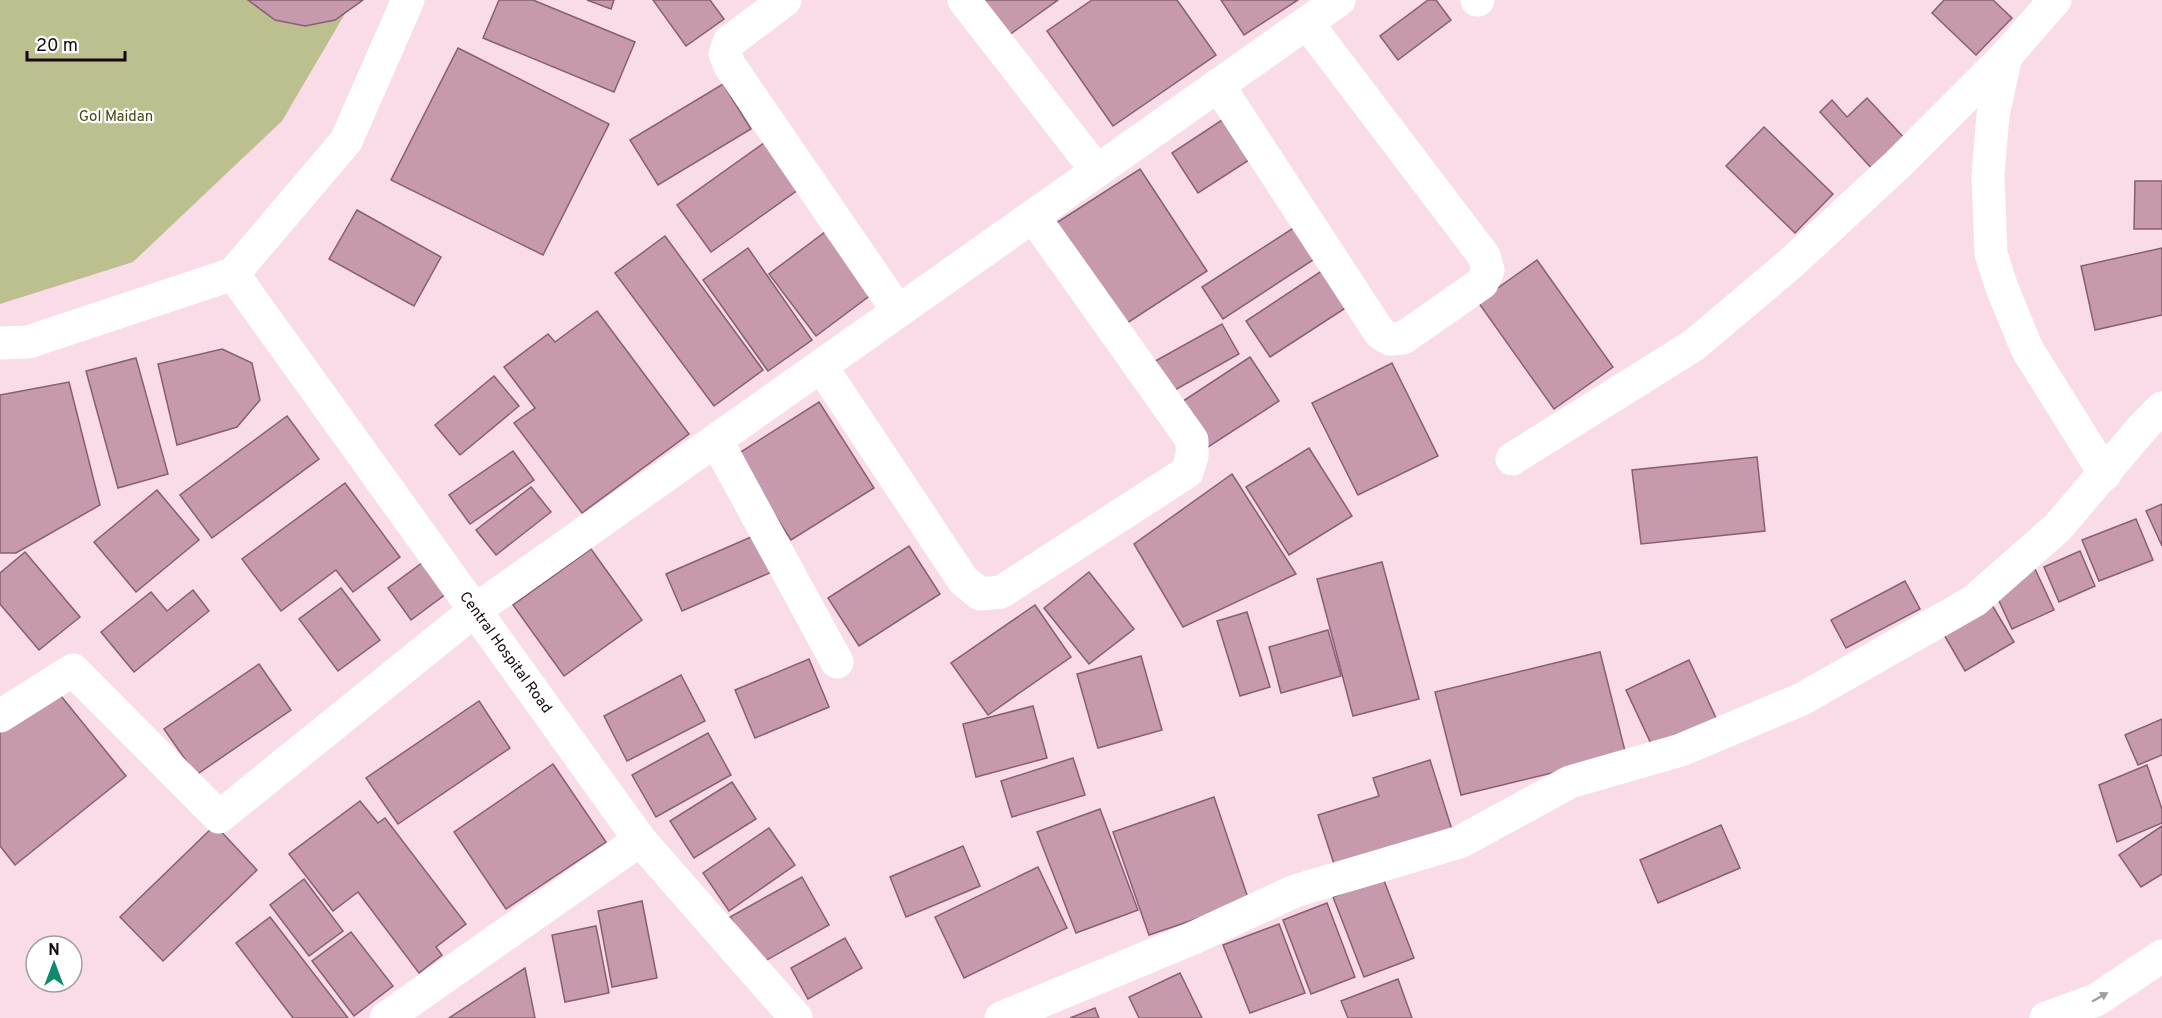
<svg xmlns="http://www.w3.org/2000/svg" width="2162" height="1018" viewBox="0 0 2162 1018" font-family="Overpass,sans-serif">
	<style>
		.green { fill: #bcbf8e }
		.building { fill: #c699ad; stroke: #885f72; stroke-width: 1.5 }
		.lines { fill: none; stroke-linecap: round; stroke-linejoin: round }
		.street { stroke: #fff; stroke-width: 33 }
		.secondary { stroke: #fff; stroke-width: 33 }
		.oneway { fill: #a29c9f }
		.labels { text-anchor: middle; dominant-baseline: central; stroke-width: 4.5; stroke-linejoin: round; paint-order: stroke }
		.park-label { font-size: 15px; fill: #454613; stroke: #fff }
		.street-label { font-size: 15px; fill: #17080f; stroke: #fff }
	</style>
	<rect width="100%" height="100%" fill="#f9dce8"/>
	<polygon class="green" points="0,0 353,0 282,121 133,262 0,304"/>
	<g class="building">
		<polygon points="248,0 363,0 335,20 305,26 275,20"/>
		<polygon points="499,0 533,0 635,42 614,92 483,38"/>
		<polygon points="587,0 614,0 611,9"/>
		<polygon points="653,0 710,0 724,19 686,46"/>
		<polygon points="977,0 1058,0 1005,38"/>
		<polygon points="1092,0 1177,0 1216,55 1113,126 1047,31"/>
		<polygon points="1221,0 1298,0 1244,35"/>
		<polygon points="1428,0 1436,0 1451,20 1398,60 1380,36"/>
		<polygon points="1944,0 1993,0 2012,18 1976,55 1932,13"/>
		<polygon points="458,48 609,124 543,255 391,180"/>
		<polygon points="723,84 751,129 658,185 630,140"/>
		<polygon points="1867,98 1907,141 1874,171 1820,112 1832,100 1847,117"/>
		<polygon points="1222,120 1249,160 1198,193 1172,153"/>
		<polygon points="1764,127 1833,194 1795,233 1726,166"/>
		<polygon points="768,140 802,187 711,252 677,205"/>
		<polygon points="1140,169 1207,271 1118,329 1050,227"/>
		<polygon points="2135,181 2162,181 2162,229 2134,229"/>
		<polygon points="357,210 441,257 414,306 329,259"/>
		<polygon points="1298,225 1319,256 1223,319 1202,287"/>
		<polygon points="833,226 880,288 816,336 769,274"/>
		<polygon points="665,236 763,370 714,406 615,273"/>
		<polygon points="748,248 812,340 768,371 703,280"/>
		<polygon points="2162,248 2162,315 2095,330 2081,266"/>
		<polygon points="1537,260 1613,367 1554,409 1478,302"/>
		<polygon points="1323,270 1347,307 1270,357 1246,321"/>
		<polygon points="597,311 689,434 582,513 514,423 535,408 504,367 548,334 555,342"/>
		<polygon points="1222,324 1239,354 1166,395 1148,365"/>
		<polygon points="222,349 252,363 260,400 237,427 177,445 158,364"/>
		<polygon points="1250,357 1279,401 1205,449 1177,405"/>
		<polygon points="136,358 168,474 118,488 86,371"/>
		<polygon points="1392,363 1438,456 1358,495 1312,403"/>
		<polygon points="494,376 519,406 460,455 435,425"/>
		<polygon points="69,382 100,505 16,553 0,553 0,395"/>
		<polygon points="819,402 874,488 791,540 736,455"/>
		<polygon points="287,416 319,459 212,538 180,495"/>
		<polygon points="1309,448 1352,516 1289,555 1246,487"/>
		<polygon points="513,451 534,480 470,524 449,495"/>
		<polygon points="1757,457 1765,531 1641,544 1632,470"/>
		<polygon points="1232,474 1296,574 1183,627 1134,544"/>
		<polygon points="345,483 400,557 353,592 336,570 281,611 242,559"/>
		<polygon points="531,487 551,512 496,555 476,530"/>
		<polygon points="157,490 199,540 136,592 94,542"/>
		<polygon points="2162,504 2162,546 2146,511"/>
		<polygon points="2136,519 2153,560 2099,581 2082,540"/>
		<polygon points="765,531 781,568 682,611 666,574"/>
		<polygon points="909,546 940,594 859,646 828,598"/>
		<polygon points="591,549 642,620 564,676 513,605"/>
		<polygon points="2080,551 2095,586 2059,602 2044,567"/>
		<polygon points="25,552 80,617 39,650 0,604 0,573"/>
		<polygon points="430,557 454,588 411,620 388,588"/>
		<polygon points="1382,562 1419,699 1353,716 1317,579"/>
		<polygon points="2035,569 2054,610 2012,629 1993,588"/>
		<polygon points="1089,572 1134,629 1089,664 1044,608"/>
		<polygon points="1905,581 1920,609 1846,648 1831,620"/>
		<polygon points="341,588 380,640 338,671 299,619"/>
		<polygon points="193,590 209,611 134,672 101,632 151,592 167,611"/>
		<polygon points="1989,600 2014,642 1965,671 1940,628"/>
		<polygon points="1035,605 1071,657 988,715 951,663"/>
		<polygon points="1247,612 1270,687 1240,696 1217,621"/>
		<polygon points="1328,630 1341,676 1281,693 1269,647"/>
		<polygon points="1600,652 1626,755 1461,795 1435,692"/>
		<polygon points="1141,656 1162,730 1098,748 1077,674"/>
		<polygon points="809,659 829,707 755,738 735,690"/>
		<polygon points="1689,660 1716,718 1653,748 1626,690"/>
		<polygon points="259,664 291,710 196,775 164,729"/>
		<polygon points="681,675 705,721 627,761 604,716"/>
		<polygon points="52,685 126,776 15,865 0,846 0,727"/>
		<polygon points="479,701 510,748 398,824 366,778"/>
		<polygon points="1033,706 1047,758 976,777 963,724"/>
		<polygon points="2162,719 2162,755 2138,765 2125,735"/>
		<polygon points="708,733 731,775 656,817 632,775"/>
		<polygon points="1073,758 1085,795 1012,817 1001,781"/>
		<polygon points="1430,760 1453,833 1336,870 1318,815 1379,796 1373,778"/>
		<polygon points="553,764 606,842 506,909 454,832"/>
		<polygon points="2147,765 2162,809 2162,823 2117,842 2099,785"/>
		<polygon points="732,782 756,819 694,858 670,821"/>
		<polygon points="1214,797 1249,901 1149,935 1113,832"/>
		<polygon points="360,801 378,823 385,818 466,924 436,947 442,955 419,973 358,892 333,911 289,854"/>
		<polygon points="1100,809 1138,910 1076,933 1037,832"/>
		<polygon points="215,825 257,870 163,961 120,917"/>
		<polygon points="1721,825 1740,868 1658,903 1640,860"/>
		<polygon points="2162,826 2162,874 2141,887 2119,855"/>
		<polygon points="769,828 795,865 729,911 703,873"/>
		<polygon points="963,846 980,886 906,917 890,877"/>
		<polygon points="1038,867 1067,928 964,978 935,917"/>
		<polygon points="802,877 829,925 758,965 730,917"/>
		<polygon points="1383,878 1414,958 1364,977 1333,897"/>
		<polygon points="304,879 343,931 309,956 270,905"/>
		<polygon points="642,901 657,978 612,987 598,911"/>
		<polygon points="1327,903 1355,977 1311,994 1283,920"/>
		<polygon points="270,917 348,1018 293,1018 236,943"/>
		<polygon points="1279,924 1305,993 1250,1013 1223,945"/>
		<polygon points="596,926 609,993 565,1002 552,935"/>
		<polygon points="351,932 393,986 354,1016 312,961"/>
		<polygon points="845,938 862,968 808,999 791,968"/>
		<polygon points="525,968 535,1018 449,1018"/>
		<polygon points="1180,973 1202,1018 1139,1018 1129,997"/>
		<polygon points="1398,979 1412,1018 1348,1018 1341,1001"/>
		<polygon points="1095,1008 1099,1018 1070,1018"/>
	</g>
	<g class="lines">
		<g class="street">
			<polyline points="785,0 729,42 725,54 730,66 898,311"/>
			<polyline points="964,0 1097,171"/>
			<polyline points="1477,0 1478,0"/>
			<polyline points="2055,0 2006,56 1993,115 1988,175 1991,254 2002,288 2027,349 2105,474"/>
			<polyline points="1218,85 1380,333 1390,339 1403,338 1482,283 1488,270 1484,256 1307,23"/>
			<polyline points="821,366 963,580 980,594 1001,592 1187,472 1192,456 1192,440 1033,216"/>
			<polyline points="716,440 837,662"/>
			<polyline points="1512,459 1694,345 1790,264 1898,164 2006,56"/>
			<polyline points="0,716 73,670 219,817 474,611 1339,0"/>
			<polyline points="386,1018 640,840"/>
			<polyline points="1001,1018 1191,939 1295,891 1460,842 1570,782 1681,750 1802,699 1974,601 2058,527 2143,427 2162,408"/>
		</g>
		<g class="secondary">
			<polyline points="233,274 640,840 796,1018"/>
			<polyline points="0,343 28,342 233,274 346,141 408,0"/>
			<polyline points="2046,1018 2096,1000 2162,956"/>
		</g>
	</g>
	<defs><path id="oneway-solid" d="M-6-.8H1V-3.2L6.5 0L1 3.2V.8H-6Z" transform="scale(1.5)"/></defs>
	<use class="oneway" href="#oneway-solid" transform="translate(2100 997) rotate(-30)"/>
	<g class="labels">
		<g class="park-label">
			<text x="116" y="117">Gol Maidan</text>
		</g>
		<g class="street-label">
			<text transform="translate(505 653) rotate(54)">Central Hospital Road</text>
		</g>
	</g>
	<g transform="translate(54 964)"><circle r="28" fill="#ffffff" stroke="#a29c9f" stroke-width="1.5"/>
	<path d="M0-4.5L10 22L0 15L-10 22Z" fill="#108a6d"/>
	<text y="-9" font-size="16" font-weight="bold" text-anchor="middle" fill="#17080f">N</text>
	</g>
	<path d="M27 51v9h98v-9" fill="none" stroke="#17080f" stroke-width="3"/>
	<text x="36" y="51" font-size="18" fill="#17080f" stroke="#ffffff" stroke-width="4.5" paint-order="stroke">20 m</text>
</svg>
